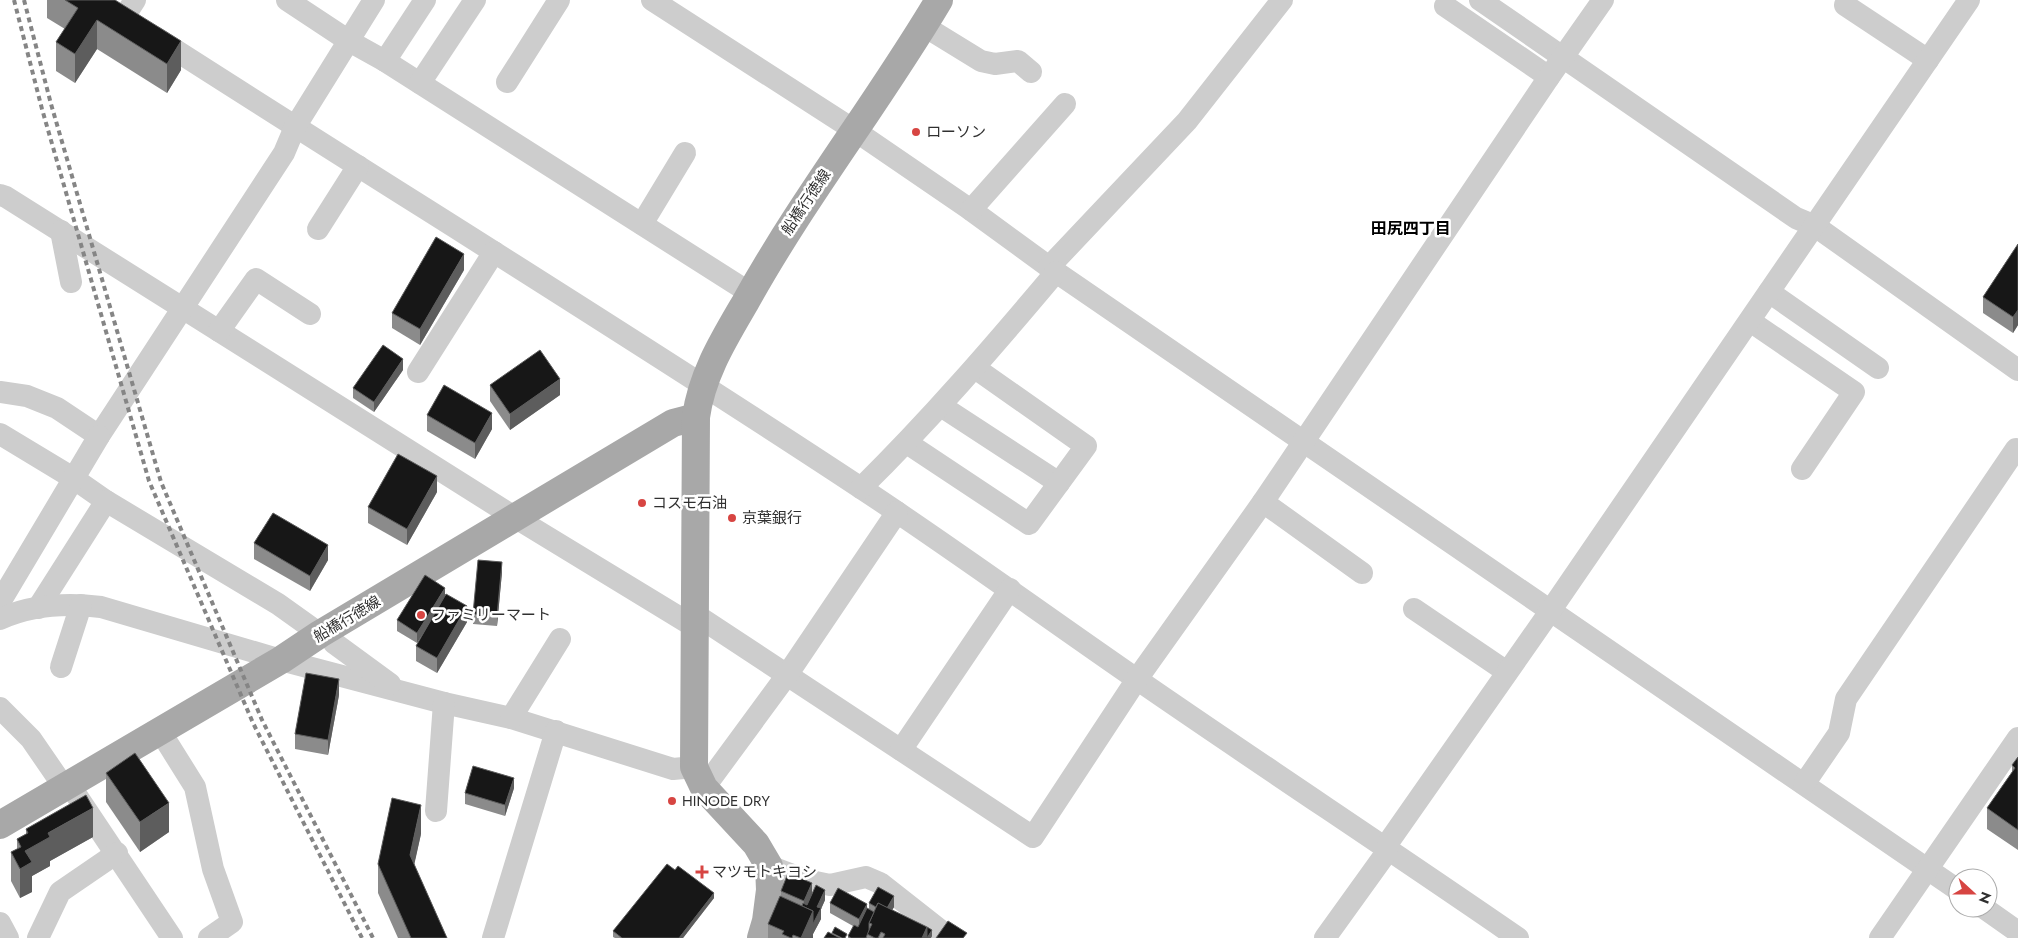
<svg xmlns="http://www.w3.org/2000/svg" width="2018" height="938" viewBox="0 0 2018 938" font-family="Jost,'Noto Sans JP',sans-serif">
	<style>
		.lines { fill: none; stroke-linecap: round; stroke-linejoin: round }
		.minor { stroke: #cdcdcd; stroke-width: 22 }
		.major { stroke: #a8a8a8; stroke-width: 28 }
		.rail { stroke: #858585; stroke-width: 4; stroke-dasharray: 5 4; stroke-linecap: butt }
		.wall { fill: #8b8b8b }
		.shaded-wall { fill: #5d5d5d }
		.building { fill: #171717; stroke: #5d5d5d }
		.poi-dot { fill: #d74542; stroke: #fff; stroke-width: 2 }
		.labels { text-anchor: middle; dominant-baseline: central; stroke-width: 5; stroke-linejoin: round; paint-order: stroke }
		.poi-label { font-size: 15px; fill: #303030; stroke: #fff; text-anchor: start }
		.street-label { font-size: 15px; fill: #303030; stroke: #fff }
		.neighbourhood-label { font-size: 16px; font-weight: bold; fill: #000; stroke: #fff }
	</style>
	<rect width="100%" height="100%" fill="#fff"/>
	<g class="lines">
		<g class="minor">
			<polyline points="287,0 349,41 385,61 750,293"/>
			<polyline points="652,0 854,130 971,210 1056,272 1958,890"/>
			<polyline points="1480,0 1796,218 1815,226 2018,370"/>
			<polyline points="1845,5 1928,60"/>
			<polyline points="1445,6 1549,77"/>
			<polyline points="124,17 135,0"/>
			<polyline points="924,26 981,61 995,64 1018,61 1031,72"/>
			<path d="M155,37C390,188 628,334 861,488C955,550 1045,616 1138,680C1264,767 1392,851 1518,938"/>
			<polyline points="385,61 425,0"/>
			<polyline points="507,82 559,0"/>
			<polyline points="420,83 475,0"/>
			<polyline points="0,195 6,197 516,518 695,627"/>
			<polyline points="971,210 1065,104"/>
			<polyline points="642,224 685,153"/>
			<polyline points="318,229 358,166"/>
			<polyline points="61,231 71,282"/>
			<polyline points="1049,267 1187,121 1282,0"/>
			<polyline points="1769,292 1878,368"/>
			<polyline points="1750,321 1854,392 1802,469"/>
			<polyline points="219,331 256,279 310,314"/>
			<polyline points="418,372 494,252"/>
			<polyline points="0,392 27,396 57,408 99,436 284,153 295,127 374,0"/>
			<polyline points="941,406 1059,483"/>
			<polyline points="0,434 73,478 106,501 278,604 320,634"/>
			<polyline points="907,443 1029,524 1086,446 975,368"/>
			<path d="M861,488C930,420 993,347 1056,272"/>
			<polyline points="1263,502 1362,573"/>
			<polyline points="0,602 99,436"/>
			<polyline points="38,608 106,501"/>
			<polyline points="1414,609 1507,672"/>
			<polyline points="696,615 1033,837 1137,679 1263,502 1549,77 1603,0"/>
			<path d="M0,619C31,605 68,603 101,607L281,660L444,703L511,718L673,769L694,767"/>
			<polyline points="334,643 390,684"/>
			<polyline points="61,667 81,605"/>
			<polyline points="0,708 31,739 64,787"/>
			<polyline points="511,718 560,639"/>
			<polyline points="160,731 195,787 213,869 232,922 209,938"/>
			<polyline points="901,750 1010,589"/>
			<polyline points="69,784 172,938"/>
			<polyline points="1804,784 1839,733 1846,699 2016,449"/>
			<polyline points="704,788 787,675 897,512"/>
			<polyline points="436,811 444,703"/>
			<polyline points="769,866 806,880 830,885 866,877 880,883 950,938"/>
			<polyline points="1984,908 2018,932"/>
			<polyline points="0,923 8,938"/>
			<polyline points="38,938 60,892 117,853"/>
			<polyline points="493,938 556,731"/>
			<polyline points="1325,938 1384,856 1390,840 1544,620 1969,0"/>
			<polyline points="1880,938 2018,738"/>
		</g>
		<g class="major">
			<polyline points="0,825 281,660 320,634 673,423 696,417"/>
			<path d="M761,938L766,921L770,890L769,866L756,844L704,788L694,767L696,417C702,374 724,339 745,303C803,198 878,103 939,0"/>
		</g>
		<g class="rail">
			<polyline points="14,0 42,109 149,481 253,723 362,938"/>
			<polyline points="24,0 51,104 161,482 262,720 373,938"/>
		</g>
	</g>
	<g class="wall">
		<polygon points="47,0 115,0 181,70 167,93 97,49 75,83 56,71 56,42 65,29 47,18"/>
		<polygon points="2018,244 2018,325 2013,333 1983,313 1983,297"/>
		<polygon points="464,270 420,345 392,328 392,313"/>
		<polygon points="403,370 374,412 353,398 353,388"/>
		<polygon points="490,385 560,395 510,430 490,401"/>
		<polygon points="427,415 492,429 475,459 427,431"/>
		<polygon points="437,492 407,545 368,523 368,507"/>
		<polygon points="254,543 328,560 310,591 254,559"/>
		<polygon points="502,572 497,626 473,624 473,614"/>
		<polygon points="445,596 467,622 437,673 416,661 416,646 424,632 417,643 397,631 397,620"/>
		<polygon points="339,695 328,755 295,749 295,734"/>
		<polygon points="2018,757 2018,850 1987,829 1987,808 2012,772 2012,765"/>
		<polygon points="106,773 169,832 140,852 106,802"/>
		<polygon points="514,788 505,816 465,804 465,793"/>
		<polygon points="26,829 93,837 50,861 50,866 32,876 32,892 20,898 11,881 11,852 17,849 17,839 26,834"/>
		<polygon points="421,834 414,864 447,938 398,938 378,893 378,864"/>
		<polygon points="675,870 714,898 683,938 615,938 613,937 613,931"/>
		<polygon points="781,891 812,894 825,900 821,909 821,919 813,934 813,938 768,938 768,924 781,897"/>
		<polygon points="830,903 869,909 869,903 894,907 892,910 932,936 931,938 848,938 848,936 853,926 830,913"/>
	</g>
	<g class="shaded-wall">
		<polygon points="97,20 97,49 75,83 75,54"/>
		<polygon points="181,41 181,70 167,93 167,64"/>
		<polygon points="464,254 464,270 420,345 420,329"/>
		<polygon points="2018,310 2018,325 2013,333 2013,317"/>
		<polygon points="403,359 403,370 374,412 374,402"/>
		<polygon points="560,379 560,395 510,430 510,414"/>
		<polygon points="492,413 492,429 475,459 475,443"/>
		<polygon points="437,476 437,492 407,545 407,529"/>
		<polygon points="328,545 328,560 310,591 310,576"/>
		<polygon points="502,562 502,572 497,626 497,616"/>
		<polygon points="445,588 445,598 417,643 417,633"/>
		<polygon points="467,606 467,622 437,673 437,658"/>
		<polygon points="339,679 339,695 328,755 328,740"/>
		<polygon points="514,778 514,788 505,816 505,805"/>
		<polygon points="169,803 169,832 140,852 140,822"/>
		<polygon points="421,805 421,834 410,884 410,855"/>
		<polygon points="93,808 93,837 50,861 50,866 32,876 32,892 20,898 20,869 25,851 48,833"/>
		<polygon points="812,883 812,894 804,912 804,901"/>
		<polygon points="825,890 825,900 821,909 821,919 813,934 813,938 801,938 813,911 817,907"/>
		<polygon points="714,893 714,898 683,938 679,938"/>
		<polygon points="894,896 894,907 885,923 885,912"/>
		<polygon points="867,904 867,915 859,929 859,919"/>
		<polygon points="927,927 927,938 922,938"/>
		<polygon points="932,930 932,936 931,938 927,938"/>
	</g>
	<g class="building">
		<polygon points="65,0 115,0 181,41 167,64 97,20 75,54 56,42 78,8"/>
		<polygon points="436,237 464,254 420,329 392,313"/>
		<polygon points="2018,244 2018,310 2013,317 1983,297"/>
		<polygon points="383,345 403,359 374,402 353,388"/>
		<polygon points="540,350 560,379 510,414 490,385"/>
		<polygon points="444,385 492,413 475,443 427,415"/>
		<polygon points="398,454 437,476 407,529 368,507"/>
		<polygon points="273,513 328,545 310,576 254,543"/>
		<polygon points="478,560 502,562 497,616 473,614"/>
		<polygon points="425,575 445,588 417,633 397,620"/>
		<polygon points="446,594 467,606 437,658 416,646"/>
		<polygon points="306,673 339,679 328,740 295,734"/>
		<polygon points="135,753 169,803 140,822 106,773"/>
		<polygon points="2018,757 2018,830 1987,808 2015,768 2012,765"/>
		<polygon points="473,766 514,778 505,805 465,793"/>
		<polygon points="86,795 93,808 48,833 50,837 25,851 32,862 20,869 11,852 21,847 17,839 28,833 26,829"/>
		<polygon points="392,798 421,805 410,855 447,938 411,938 378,864"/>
		<polygon points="667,864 675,870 678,866 714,893 679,938 622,938 613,931"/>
		<polygon points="788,873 812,883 804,901 781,891"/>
		<polygon points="816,885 825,890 817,907 821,908 813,924 813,911 802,906 803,903 807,905"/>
		<polygon points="878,887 894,896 887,908 878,903 876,907 869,903"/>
		<polygon points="838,888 867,904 859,919 830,903"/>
		<polygon points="780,896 813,911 801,938 793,935 792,938 791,938 782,934 784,931 768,924"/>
		<polygon points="878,903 927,927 922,938 883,938 885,934 881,932 878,938 875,938 867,934 872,924 869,923"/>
		<polygon points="867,908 874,912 869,923 869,930 866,938 851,938 848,936 854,925 858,927"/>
		<polygon points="948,921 967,933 963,938 936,938"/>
		<polygon points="835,927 847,934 845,938 842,938 832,933"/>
		<polygon points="927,927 932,930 927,938"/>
		<polygon points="828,932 840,938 824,938"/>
	</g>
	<g class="poi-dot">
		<circle cx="916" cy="132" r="5"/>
		<circle cx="642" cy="503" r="5"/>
		<circle cx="732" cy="518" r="5"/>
		<circle cx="421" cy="615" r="5"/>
		<circle cx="672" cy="801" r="5"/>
		<path d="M699.5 864.5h5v5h5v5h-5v5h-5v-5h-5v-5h5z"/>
	</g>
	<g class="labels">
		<g class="poi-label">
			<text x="926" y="132">ローソン</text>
			<text x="652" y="503">コスモ石油</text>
			<text x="742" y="518">京葉銀行</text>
			<text x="431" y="615">ファミリーマート</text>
			<text x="682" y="801">HINODE DRY</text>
			<text x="712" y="872">マツモトキヨシ</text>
		</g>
		<g class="street-label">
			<text transform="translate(806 202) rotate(-56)">船橋行徳線</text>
			<text transform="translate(347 619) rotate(-31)">船橋行徳線</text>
		</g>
		<g class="neighbourhood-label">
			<text x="1411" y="228">田尻四丁目</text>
		</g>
	</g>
	<g transform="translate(1973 893) rotate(111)"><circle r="24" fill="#ffffff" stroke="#acacac"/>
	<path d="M0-4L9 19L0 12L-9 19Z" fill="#d74542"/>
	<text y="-8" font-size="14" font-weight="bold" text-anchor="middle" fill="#303030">N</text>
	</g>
</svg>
